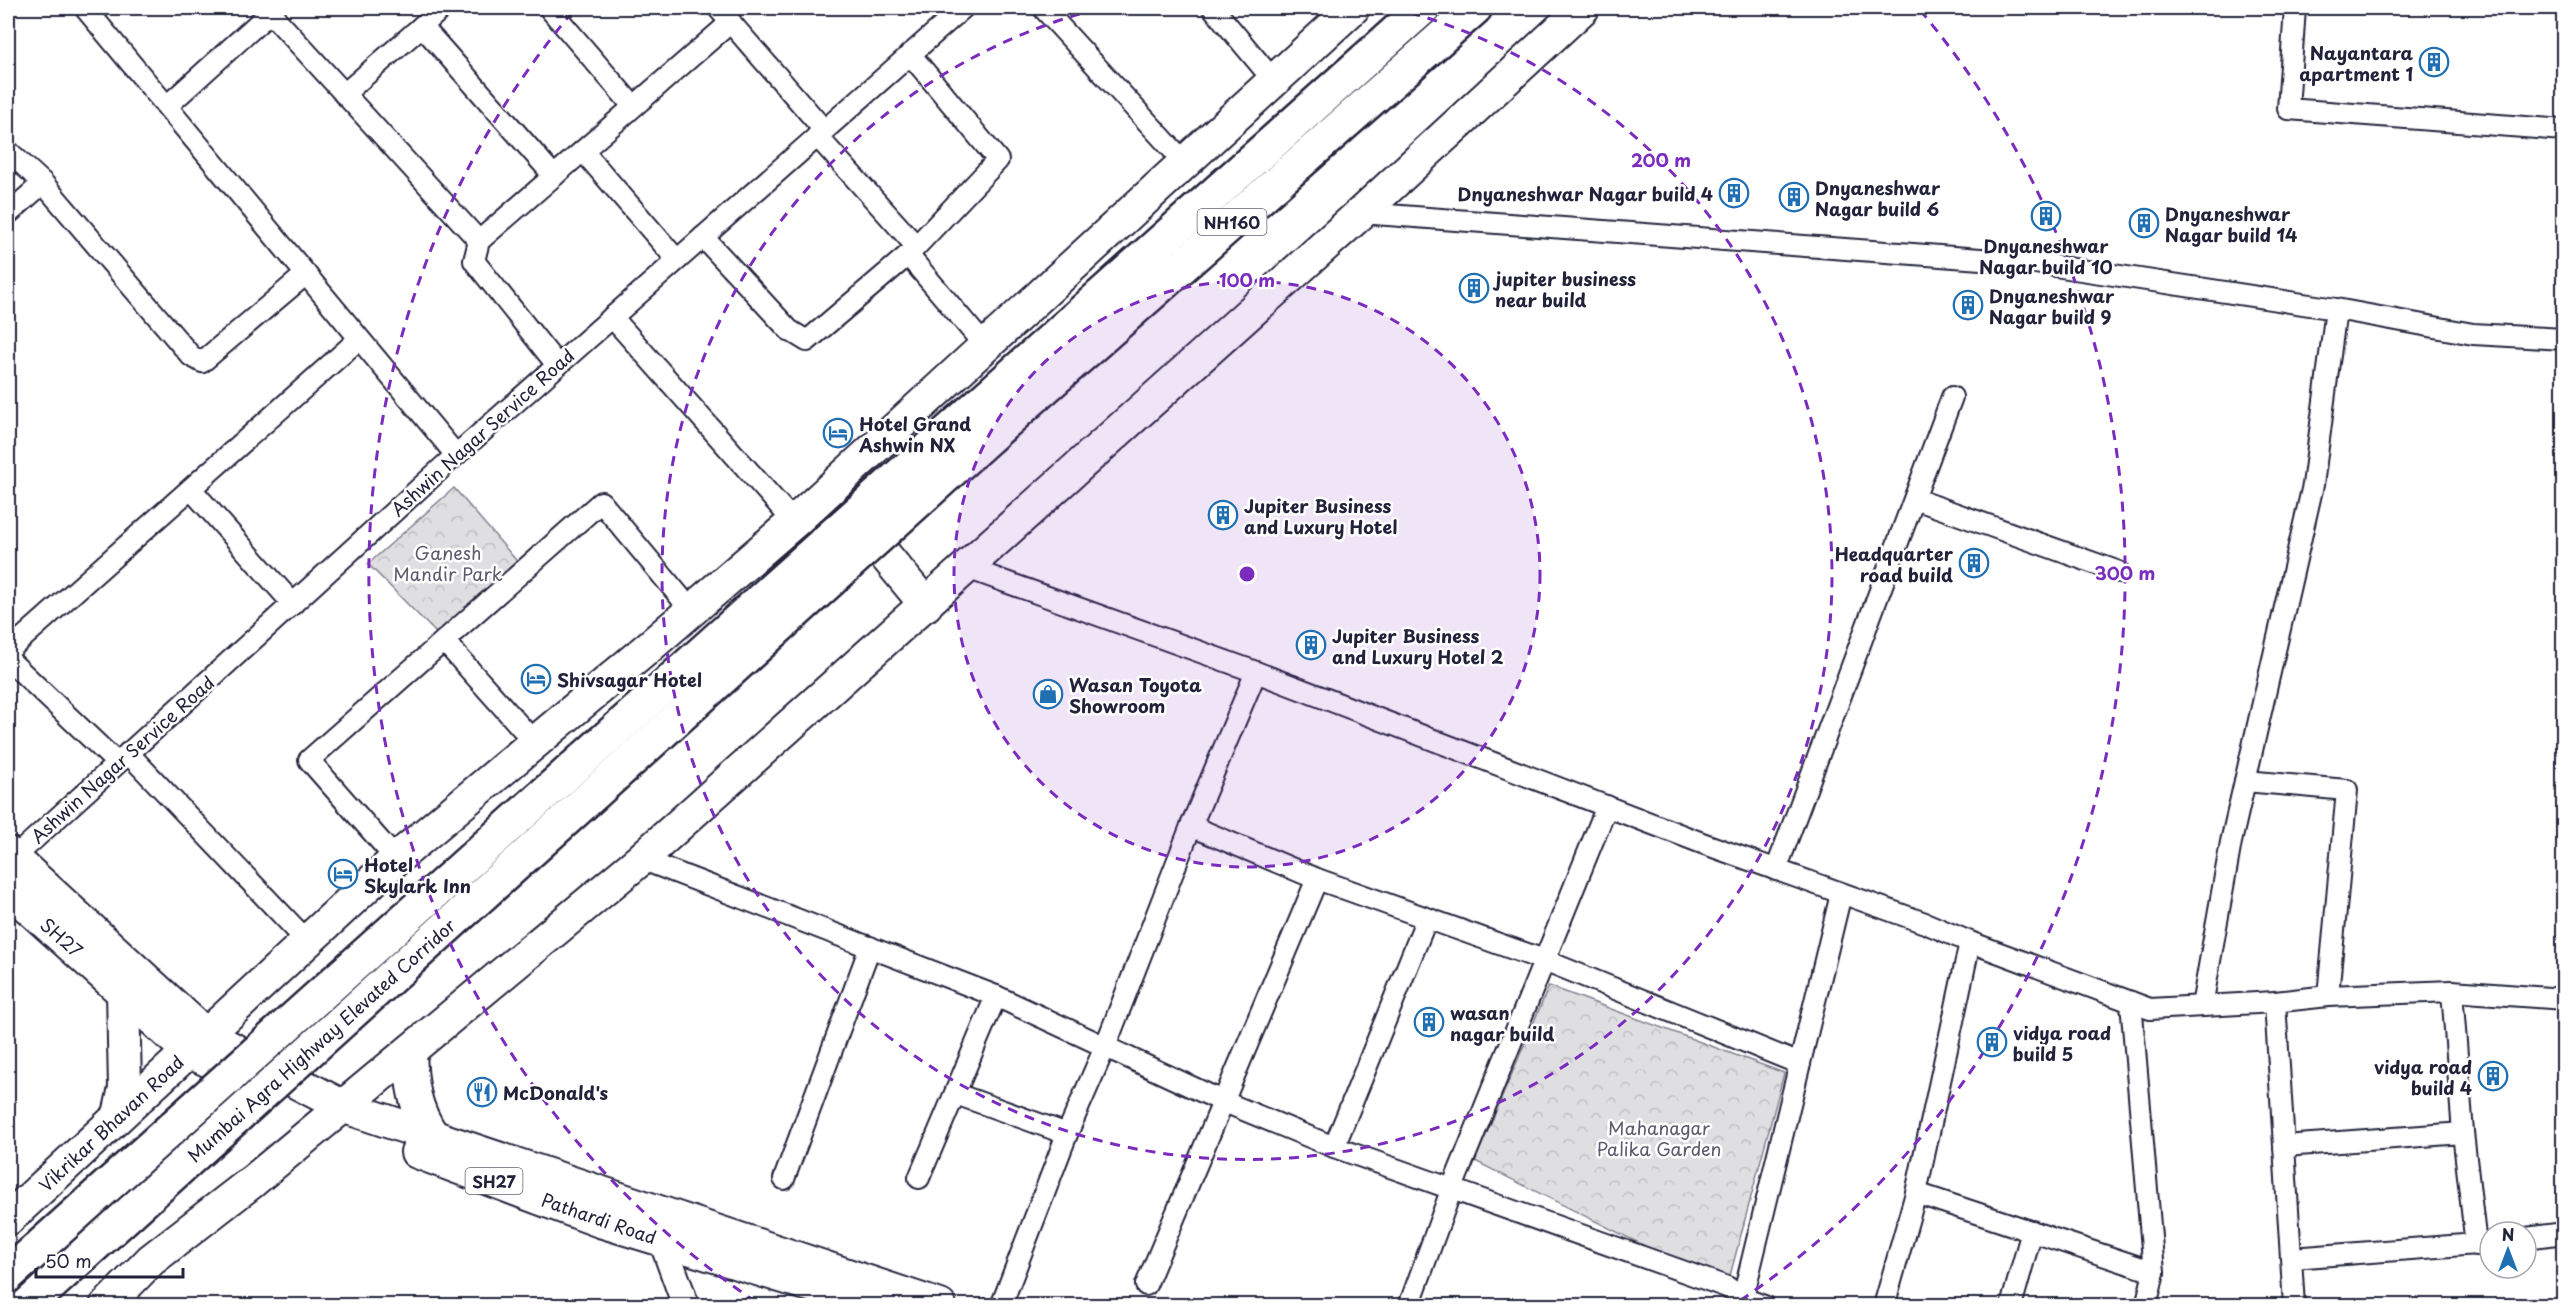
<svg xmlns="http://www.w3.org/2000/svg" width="2571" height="1313" viewBox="0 0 2571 1313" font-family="'Playpen Sans',sans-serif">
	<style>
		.park { fill: url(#park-crowns); stroke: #80808e; stroke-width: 1.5 }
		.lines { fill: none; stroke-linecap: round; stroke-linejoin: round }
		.minor-casing { stroke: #22223b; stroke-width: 24 }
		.tertiary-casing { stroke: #22223b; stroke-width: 30 }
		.primary-casing { stroke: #22223b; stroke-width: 36 }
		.motorway-casing { stroke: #22223b; stroke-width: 38 }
		.minor { stroke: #fff; stroke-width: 20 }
		.tertiary { stroke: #fff; stroke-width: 26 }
		.primary { stroke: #fff; stroke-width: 32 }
		.motorway { stroke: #fff; stroke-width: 33 }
		.motorway-bridge-casing { stroke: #22223b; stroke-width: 38; stroke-linecap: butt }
		.motorway-bridge { stroke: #fff; stroke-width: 33 }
		.ring { fill: none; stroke: #7b2cbf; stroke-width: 3; stroke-dasharray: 10 8 }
		.labels { text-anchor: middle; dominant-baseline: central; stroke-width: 5; stroke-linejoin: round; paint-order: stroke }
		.shield { fill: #fff; stroke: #646476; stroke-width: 1.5 }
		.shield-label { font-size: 16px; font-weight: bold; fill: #22223b }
		.poi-label { font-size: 18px; font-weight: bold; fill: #22223b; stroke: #fff; text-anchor: start }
		.street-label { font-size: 18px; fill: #22223b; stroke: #fff }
		.park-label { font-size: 18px; fill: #5b5b6d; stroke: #fff }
		.centre { fill: #7b2cbf; stroke: #fff; stroke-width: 3 }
		.ring-label { font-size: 18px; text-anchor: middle; font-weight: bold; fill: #7b2cbf; stroke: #fff; stroke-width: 5; stroke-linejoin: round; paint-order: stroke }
	</style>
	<defs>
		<pattern id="park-crowns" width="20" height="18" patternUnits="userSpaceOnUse" patternTransform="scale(1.5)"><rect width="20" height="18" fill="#dfdfe2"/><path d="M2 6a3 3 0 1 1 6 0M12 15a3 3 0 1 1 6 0" fill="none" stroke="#bfbfc3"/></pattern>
	</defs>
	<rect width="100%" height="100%" fill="#fff"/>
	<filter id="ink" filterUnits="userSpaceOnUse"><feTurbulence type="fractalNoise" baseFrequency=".0167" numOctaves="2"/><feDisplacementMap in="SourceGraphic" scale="12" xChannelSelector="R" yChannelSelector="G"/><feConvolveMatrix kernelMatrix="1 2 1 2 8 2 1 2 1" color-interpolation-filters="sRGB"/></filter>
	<g filter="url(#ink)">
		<g class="park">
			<polygon points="454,488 522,567 441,638 368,564"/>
			<polygon points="1549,986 1784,1073 1727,1287 1475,1161"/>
		</g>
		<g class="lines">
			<g class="minor-casing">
				<g id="minor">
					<polyline points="85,8 456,455"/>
					<polyline points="266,8 479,241 731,22"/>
					<polyline points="442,8 422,26 554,176"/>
					<polyline points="549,8 633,106"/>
					<polyline points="718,8 824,130"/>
					<polyline points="1043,8 1185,163"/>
					<polyline points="1213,8 1274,81"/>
					<polyline points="2295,8 2288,109 2564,130"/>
					<polyline points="344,94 422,26"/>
					<polyline points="167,106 275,8"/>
					<polyline points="817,136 916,246"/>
					<polyline points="8,151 43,183 191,356 202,362 306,274"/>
					<polyline points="583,151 677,260"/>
					<polyline points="1361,213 2035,263 2336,309 2473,334 2564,339"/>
					<polyline points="8,214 43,183"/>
					<polyline points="703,237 789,330 807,341 908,255 998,160 910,54"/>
					<polyline points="479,241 474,261 557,365"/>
					<polyline points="908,255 985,346"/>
					<polyline points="612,317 794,522"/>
					<polyline points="191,489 293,604"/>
					<polyline points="1915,499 2119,572"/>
					<polyline points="967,568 1256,672 1702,843 1925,923 1970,942 2150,1009 2275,1002 2328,996 2452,991 2564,999"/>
					<polyline points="444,641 535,743"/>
					<polyline points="8,651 359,339"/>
					<polyline points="8,659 117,763"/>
					<polyline points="128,753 307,941"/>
					<polyline points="2245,781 2347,790 2328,996"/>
					<polyline points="1191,826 1317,879 1544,960 1800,1064"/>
					<polyline points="396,859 309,760 601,502 691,610"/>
					<polyline points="641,859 996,996 1222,1101 1334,1147 1727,1287 1743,1298 1764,1306"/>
					<polyline points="8,863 456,455 963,8"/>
					<polyline points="1776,870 1952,397"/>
					<polyline points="2452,991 2463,1133 2476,1245"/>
					<polyline points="2131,1002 2154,1272 2146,1306"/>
					<polyline points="2275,1002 2294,1306"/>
					<polyline points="2202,1006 2231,842 2313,485 2336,309"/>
					<polyline points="956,1094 1067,1134"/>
					<polyline points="2284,1146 2463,1133"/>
					<polyline points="1334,1147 1427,918"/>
					<polyline points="919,1178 996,996"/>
					<polyline points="784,1179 870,947"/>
					<polyline points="1916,1193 2154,1272"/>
					<polyline points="2526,1238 2564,1233"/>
					<polyline points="2292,1258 2490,1243"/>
					<polyline points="1146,1285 1317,879"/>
					<polyline points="1001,1306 1067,1134 1105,1047 1191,826 1256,672"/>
					<polyline points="1409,1306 1452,1188 1607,806"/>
					<polyline points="1741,1306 1841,894"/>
					<polyline points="1884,1306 1916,1193 1970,942"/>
					<polyline points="2011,1306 2032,1231"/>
				</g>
			</g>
			<g class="tertiary-casing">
				<polyline id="tertiary" points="663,1226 662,1240 686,1306"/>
			</g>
			<g class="primary-casing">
				<g id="primary">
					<polyline points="857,521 926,605"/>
					<polyline points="8,853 206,1035 342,1106 940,1306"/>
					<polyline points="8,889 188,1051 207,1060"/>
					<path d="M410,1051C411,1082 414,1109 433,1136"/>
					<polyline points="119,1115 125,1088 123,992"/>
					<polyline points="417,1152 600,1221 859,1300"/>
					<polyline points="8,1219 396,859 649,647 794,522 1353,8"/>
					<polyline points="106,1306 151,1260 253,1181 641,859 1361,213 1583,8"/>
				</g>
			</g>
			<g class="motorway-casing">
				<g id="motorway">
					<polyline points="968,414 1423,8"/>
					<polyline points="990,436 1475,8"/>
				</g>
			</g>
			<use href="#minor" class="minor"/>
			<use href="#tertiary" class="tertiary"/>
			<use href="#primary" class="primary"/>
			<use href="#motorway" class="motorway"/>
			<g class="motorway-bridge-casing">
				<g id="motorway-bridge">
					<polyline points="8,1275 968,414"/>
					<polyline points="27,1306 990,436"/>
				</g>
			</g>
			<use href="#motorway-bridge" class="motorway-bridge"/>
		</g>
	</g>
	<circle cx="1247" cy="574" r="293" fill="#7b2cbf" fill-opacity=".12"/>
	<g class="ring">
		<circle cx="1247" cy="574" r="293"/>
		<path d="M1393 8A585 585 0 1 1 1101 8"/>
		<path d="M756 1302A878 878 0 0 1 574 10M1920 10A878 878 0 0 1 1738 1302"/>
	</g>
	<defs>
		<g id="building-ring" transform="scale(1.5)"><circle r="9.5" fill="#fff" stroke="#1f6fb2" stroke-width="1.5"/><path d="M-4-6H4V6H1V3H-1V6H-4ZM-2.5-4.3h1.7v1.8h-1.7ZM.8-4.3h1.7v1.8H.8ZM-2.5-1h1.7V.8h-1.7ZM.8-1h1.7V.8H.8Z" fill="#1f6fb2"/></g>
		<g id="hotel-ring" transform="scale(1.5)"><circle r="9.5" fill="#fff" stroke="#1f6fb2" stroke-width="1.5"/><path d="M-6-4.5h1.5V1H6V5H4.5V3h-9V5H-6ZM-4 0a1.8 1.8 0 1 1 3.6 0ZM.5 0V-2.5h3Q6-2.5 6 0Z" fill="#1f6fb2"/></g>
		<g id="shop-ring" transform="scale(1.5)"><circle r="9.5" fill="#fff" stroke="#1f6fb2" stroke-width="1.5"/><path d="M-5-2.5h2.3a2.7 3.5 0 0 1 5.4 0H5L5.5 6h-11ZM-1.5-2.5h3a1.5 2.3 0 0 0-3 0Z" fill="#1f6fb2"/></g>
		<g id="restaurant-ring" transform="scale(1.5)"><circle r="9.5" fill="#fff" stroke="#1f6fb2" stroke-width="1.5"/><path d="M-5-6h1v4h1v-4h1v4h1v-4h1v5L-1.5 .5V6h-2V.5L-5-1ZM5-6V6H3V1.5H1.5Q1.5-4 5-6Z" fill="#1f6fb2"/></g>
	</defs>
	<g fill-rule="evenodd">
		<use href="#building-ring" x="2434" y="62"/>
		<use href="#building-ring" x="1734" y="193"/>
		<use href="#building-ring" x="1794" y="197"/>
		<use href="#building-ring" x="2046" y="216"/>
		<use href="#building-ring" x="2144" y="223"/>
		<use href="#building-ring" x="1474" y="288"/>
		<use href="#building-ring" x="1968" y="305"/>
		<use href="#hotel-ring" x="838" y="433"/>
		<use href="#building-ring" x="1223" y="515"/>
		<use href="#building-ring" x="1974" y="563"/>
		<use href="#building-ring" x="1311" y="645"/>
		<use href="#hotel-ring" x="536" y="679"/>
		<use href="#shop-ring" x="1048" y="694"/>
		<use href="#hotel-ring" x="343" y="874"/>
		<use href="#building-ring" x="1429" y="1022"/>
		<use href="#building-ring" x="1992" y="1042"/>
		<use href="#building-ring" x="2493" y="1076"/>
		<use href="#restaurant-ring" x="482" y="1092"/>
	</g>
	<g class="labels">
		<g class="shield">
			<rect x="1197.5" y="209" width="69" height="26" rx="4.5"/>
			<rect x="465.5" y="1168" width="57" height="26" rx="4.5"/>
		</g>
		<g class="shield-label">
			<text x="1232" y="222">NH160</text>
			<text x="494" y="1181">SH27</text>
		</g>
		<g class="poi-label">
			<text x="2413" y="52" text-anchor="end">Nayantara<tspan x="2413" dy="21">apartment 1</tspan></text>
			<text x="1815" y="187">Dnyaneshwar<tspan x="1815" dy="21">Nagar build 6</tspan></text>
			<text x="1713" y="193" text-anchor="end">Dnyaneshwar Nagar build 4</text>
			<text x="2165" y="213">Dnyaneshwar<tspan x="2165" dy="21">Nagar build 14</tspan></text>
			<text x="2046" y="245" text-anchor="middle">Dnyaneshwar<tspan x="2046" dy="21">Nagar build 10</tspan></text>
			<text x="1495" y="278">jupiter business<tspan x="1495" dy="21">near build</tspan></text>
			<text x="1989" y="295">Dnyaneshwar<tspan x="1989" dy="21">Nagar build 9</tspan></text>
			<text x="859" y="423">Hotel Grand<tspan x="859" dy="21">Ashwin NX</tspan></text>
			<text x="1244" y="505">Jupiter Business<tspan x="1244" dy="21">and Luxury Hotel</tspan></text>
			<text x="1953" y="553" text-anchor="end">Headquarter<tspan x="1953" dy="21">road build</tspan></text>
			<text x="1332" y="635">Jupiter Business<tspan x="1332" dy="21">and Luxury Hotel 2</tspan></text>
			<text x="557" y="679">Shivsagar Hotel</text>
			<text x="1069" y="684">Wasan Toyota<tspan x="1069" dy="21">Showroom</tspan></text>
			<text x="364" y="864">Hotel<tspan x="364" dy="21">Skylark Inn</tspan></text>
			<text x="1450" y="1012">wasan<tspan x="1450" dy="21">nagar build</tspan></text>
			<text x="2013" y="1032">vidya road<tspan x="2013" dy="21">build 5</tspan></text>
			<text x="2472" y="1066" text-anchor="end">vidya road<tspan x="2472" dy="21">build 4</tspan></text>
			<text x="503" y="1092">McDonald's</text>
		</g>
		<g class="street-label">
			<text transform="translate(482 432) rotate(-42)">Ashwin Nagar Service Road</text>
			<text transform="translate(122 759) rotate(-42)">Ashwin Nagar Service Road</text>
			<text transform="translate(62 937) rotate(41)">SH27</text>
			<text transform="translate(321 1040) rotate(-42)">Mumbai Agra Highway Elevated Corridor</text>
			<text transform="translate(111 1123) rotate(-43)">Vikrikar Bhavan Road</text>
			<text transform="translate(599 1218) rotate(19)">Pathardi Road</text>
		</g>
		<g class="park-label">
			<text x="448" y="552">Ganesh<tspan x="448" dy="21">Mandir Park</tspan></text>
			<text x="1659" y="1127">Mahanagar<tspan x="1659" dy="21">Palika Garden</tspan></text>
		</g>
	</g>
	<circle cx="1247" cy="574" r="9" class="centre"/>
	<g class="ring-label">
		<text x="1661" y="167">200 m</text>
		<text x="1247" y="287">100 m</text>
		<text x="2125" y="580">300 m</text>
	</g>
	<rect width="2571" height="1313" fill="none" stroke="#fff" stroke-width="30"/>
	<rect x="15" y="15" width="2541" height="1283" fill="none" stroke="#22223b" stroke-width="2" filter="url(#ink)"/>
	<g transform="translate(2508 1250)"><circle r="28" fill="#ffffff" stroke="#a7a7b1" stroke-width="1.5"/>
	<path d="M0-4.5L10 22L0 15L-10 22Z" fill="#1f6fb2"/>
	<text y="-9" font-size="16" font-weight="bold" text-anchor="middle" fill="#22223b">N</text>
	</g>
	<path d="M36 1268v9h147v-9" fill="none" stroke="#22223b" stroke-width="3"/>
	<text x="45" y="1268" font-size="18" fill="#22223b" stroke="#ffffff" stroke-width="4.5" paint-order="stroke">50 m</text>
</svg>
